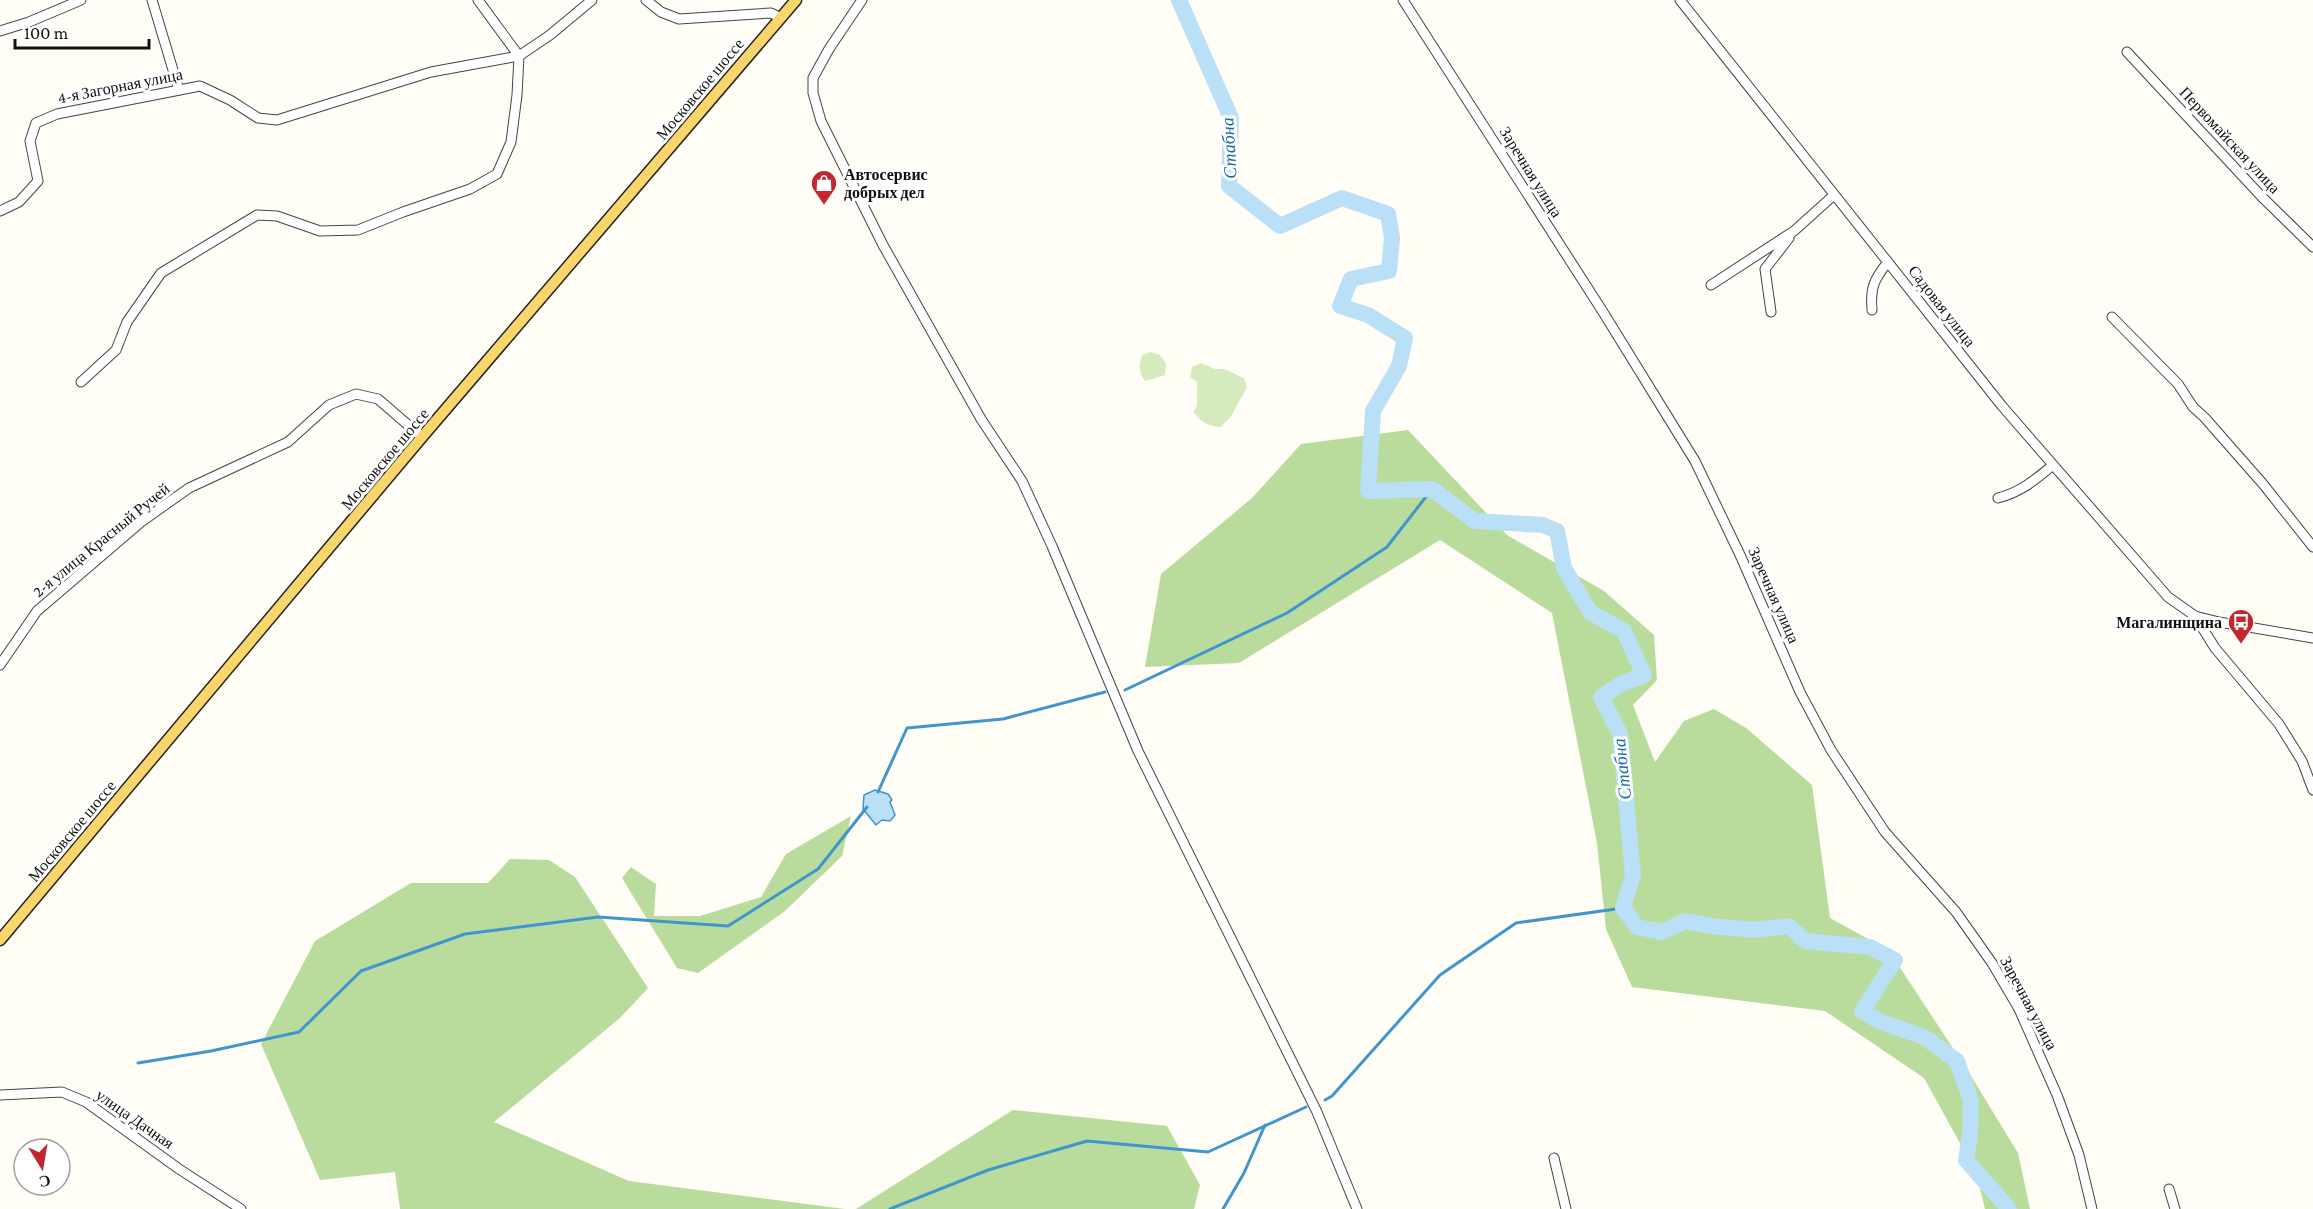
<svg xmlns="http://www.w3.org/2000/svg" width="2313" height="1209" viewBox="0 0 2313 1209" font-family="'Crimson Pro',serif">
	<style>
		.green { fill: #d5ebbd }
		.forest { fill: #b9dc9c }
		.water { fill: #b9e0f7; stroke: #3f96cf; stroke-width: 1.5 }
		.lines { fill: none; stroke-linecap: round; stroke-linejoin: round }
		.stream { stroke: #3f96cf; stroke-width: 3 }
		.river { stroke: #b9e0f7; stroke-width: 16 }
		.minor-casing { stroke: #444; stroke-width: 11 }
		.major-casing { stroke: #222; stroke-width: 13 }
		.minor { stroke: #fff; stroke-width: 9 }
		.major { stroke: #f9d66b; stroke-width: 10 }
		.labels { text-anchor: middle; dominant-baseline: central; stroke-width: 6; stroke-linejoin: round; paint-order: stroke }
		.street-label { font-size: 16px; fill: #111; stroke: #fff }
		.poi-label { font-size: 16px; font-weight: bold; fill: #111; stroke: #fff; text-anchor: start }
		.water-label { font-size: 18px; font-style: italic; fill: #1768a6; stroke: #fff }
	</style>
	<rect width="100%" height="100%" fill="#fffdf5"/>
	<g class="green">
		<path d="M1151,352L1160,355L1166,363L1165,375L1145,381C1138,371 1139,367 1142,355Z"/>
		<path d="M1201,363L1215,369H1224L1244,378L1247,387L1231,416L1221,427C1207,426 1202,422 1193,412L1197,406V382L1190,377L1192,367Z"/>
	</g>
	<g class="forest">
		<polygon points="1408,430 1507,535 1604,591 1654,635 1657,680 1633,705 1655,762 1684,721 1714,709 1746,728 1812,785 1830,918 1888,950 1895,960 1968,1071 2018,1153 2030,1209 1985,1209 1976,1172 1924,1078 1825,1011 1632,987 1606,929 1597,843 1552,613 1440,540 1239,663 1145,667 1161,574 1252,498 1301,444"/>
		<polygon points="851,816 842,856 785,911 698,973 677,968 622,878 631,867 656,884 654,916 700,916 761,897 786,854"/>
		<polygon points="510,859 549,860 575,877 648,988 620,1018 494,1122 629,1181 845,1209 400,1209 395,1172 320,1180 261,1044 315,941 411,883 488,883"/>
		<polygon points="1013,1110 1167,1126 1200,1185 1194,1209 856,1209"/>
	</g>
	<polygon class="water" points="875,790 888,794 892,800 890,802 895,815 890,821 882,820 876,825 863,809 864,795"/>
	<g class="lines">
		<g class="stream">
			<polyline points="1125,690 1287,613 1387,547 1432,489"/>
			<polyline points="878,792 907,728 1003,719 1105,692"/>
			<polyline points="138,1063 211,1051 299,1032 361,971 465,934 598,917 728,926 818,869 867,807"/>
			<polyline points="1325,1100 1332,1096 1440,975 1516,923 1623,908"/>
			<polyline points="890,1209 988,1170 1087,1141 1208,1152 1306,1107"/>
			<polyline points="1223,1209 1244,1173 1265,1125"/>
		</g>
		<polyline class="river" points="1179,0 1231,118 1229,186 1280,226 1342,198 1388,214 1392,238 1389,271 1351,279 1340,306 1368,315 1405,338 1399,366 1373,411 1368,491 1432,489 1475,521 1543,525 1557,531 1564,568 1590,612 1624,631 1644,675 1621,684 1601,697 1620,734 1633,875 1623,908 1637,927 1662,932 1685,921 1713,926 1754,930 1789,926 1805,941 1870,947 1895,960 1862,1011 1881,1022 1924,1037 1957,1061 1971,1101 1970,1134 1966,1160 2009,1209"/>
		<g class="minor-casing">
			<g id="minor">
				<polyline points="152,0 179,90"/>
				<polyline points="646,0 661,12 679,19 771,13 781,18"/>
				<polyline points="862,0 829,49 813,78 813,93 821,121 883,245 981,419 1022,481 1052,546 1138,751 1317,1112 1357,1209"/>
				<polyline points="1403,0 1603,312 1695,461 1741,557 1800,692 1831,750 1885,832 1956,912 1992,963 2019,1009 2057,1095 2079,1155 2092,1209"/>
				<polyline points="1680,0 2002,406 2168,597 2195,616 2219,622 2313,638"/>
				<polyline points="0,31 29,22 81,0"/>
				<polyline points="2127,52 2262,197 2313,247"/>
				<polyline points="0,211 19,202 38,181 30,141 36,123 57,114 200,86 230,100 258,118 277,120 431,72 519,56 550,35 592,0"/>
				<polyline points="1711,285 1794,231 1834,195"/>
				<path d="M1872,310C1870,288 1874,279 1888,262"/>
				<polyline points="1771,312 1765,269 1789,238"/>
				<polyline points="2112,317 2178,384 2193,407 2205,418 2263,484 2313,547"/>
				<polyline points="81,382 116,350 127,322 161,273 257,215 277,216 320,231 358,230 403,212 470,189 497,174 511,142 517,95 519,56 478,0"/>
				<path d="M1998,498C2021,492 2035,480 2053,465"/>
				<polyline points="2195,616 2215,648 2279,724 2302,761 2313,790"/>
				<polyline points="0,665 37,611 141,522 189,488 288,442 329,405 356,394 378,399 422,437"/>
				<polyline points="0,1095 62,1092 86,1102 179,1169 241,1209"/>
				<polyline points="1554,1158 1566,1209"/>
				<polyline points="2169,1189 2175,1209"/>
			</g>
		</g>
		<g class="major-casing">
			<polyline id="major" points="0,940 422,437 796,0"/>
		</g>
		<use href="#minor" class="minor"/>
		<use href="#major" class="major"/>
	</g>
	<defs>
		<g id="shop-pin" transform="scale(1.35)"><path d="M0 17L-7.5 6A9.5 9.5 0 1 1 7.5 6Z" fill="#c4262e" stroke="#fff"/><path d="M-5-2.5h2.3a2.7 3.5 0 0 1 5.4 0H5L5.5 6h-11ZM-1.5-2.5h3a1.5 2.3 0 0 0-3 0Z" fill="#fff"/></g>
		<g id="bus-pin" transform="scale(1.35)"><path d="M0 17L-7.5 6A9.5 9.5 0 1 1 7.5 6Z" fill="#c4262e" stroke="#fff"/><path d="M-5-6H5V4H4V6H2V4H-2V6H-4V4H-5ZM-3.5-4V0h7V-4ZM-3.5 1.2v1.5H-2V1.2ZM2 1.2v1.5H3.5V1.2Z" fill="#fff"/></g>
	</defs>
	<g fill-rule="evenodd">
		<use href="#shop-pin" x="824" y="183"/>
		<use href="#bus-pin" x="2241" y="622"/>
	</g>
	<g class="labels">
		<g class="street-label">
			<text transform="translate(120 86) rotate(-11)">4-я Загорная улица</text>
			<text transform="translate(700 89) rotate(-50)">Московское шоссе</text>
			<text transform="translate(2230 140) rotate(47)">Первомайская улица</text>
			<text transform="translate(1531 172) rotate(58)">Заречная улица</text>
			<text transform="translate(1942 306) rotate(52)">Садовая улица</text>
			<text transform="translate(385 459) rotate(-50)">Московское шоссе</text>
			<text transform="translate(101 540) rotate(-39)">2-я улица Красный Ручей</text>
			<text transform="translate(1774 595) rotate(66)">Заречная улица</text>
			<text transform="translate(72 831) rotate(-50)">Московское шоссе</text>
			<text transform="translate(2029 1003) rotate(62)">Заречная улица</text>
			<text transform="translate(135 1119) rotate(35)">улица Дачная</text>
		</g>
		<g class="poi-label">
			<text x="844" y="174">Автосервис<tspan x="844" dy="18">добрых дел</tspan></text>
			<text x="2222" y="622" text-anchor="end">Магалинщина</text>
		</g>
		<g class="water-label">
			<text transform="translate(1229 148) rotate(-93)">Стабна</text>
			<text transform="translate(1622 769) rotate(-96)">Стабна</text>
		</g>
	</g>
	<g transform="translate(42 1167) rotate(169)"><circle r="28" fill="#ffffff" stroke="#a0a0a0" stroke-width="1.5"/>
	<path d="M0-4.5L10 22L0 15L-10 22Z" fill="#c4262e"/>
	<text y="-9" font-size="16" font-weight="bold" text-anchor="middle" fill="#111111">С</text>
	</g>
	<path d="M15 39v9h134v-9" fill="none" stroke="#111111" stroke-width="3"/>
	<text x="24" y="39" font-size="18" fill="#111111" stroke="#ffffff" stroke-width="4.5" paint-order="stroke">100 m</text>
</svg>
